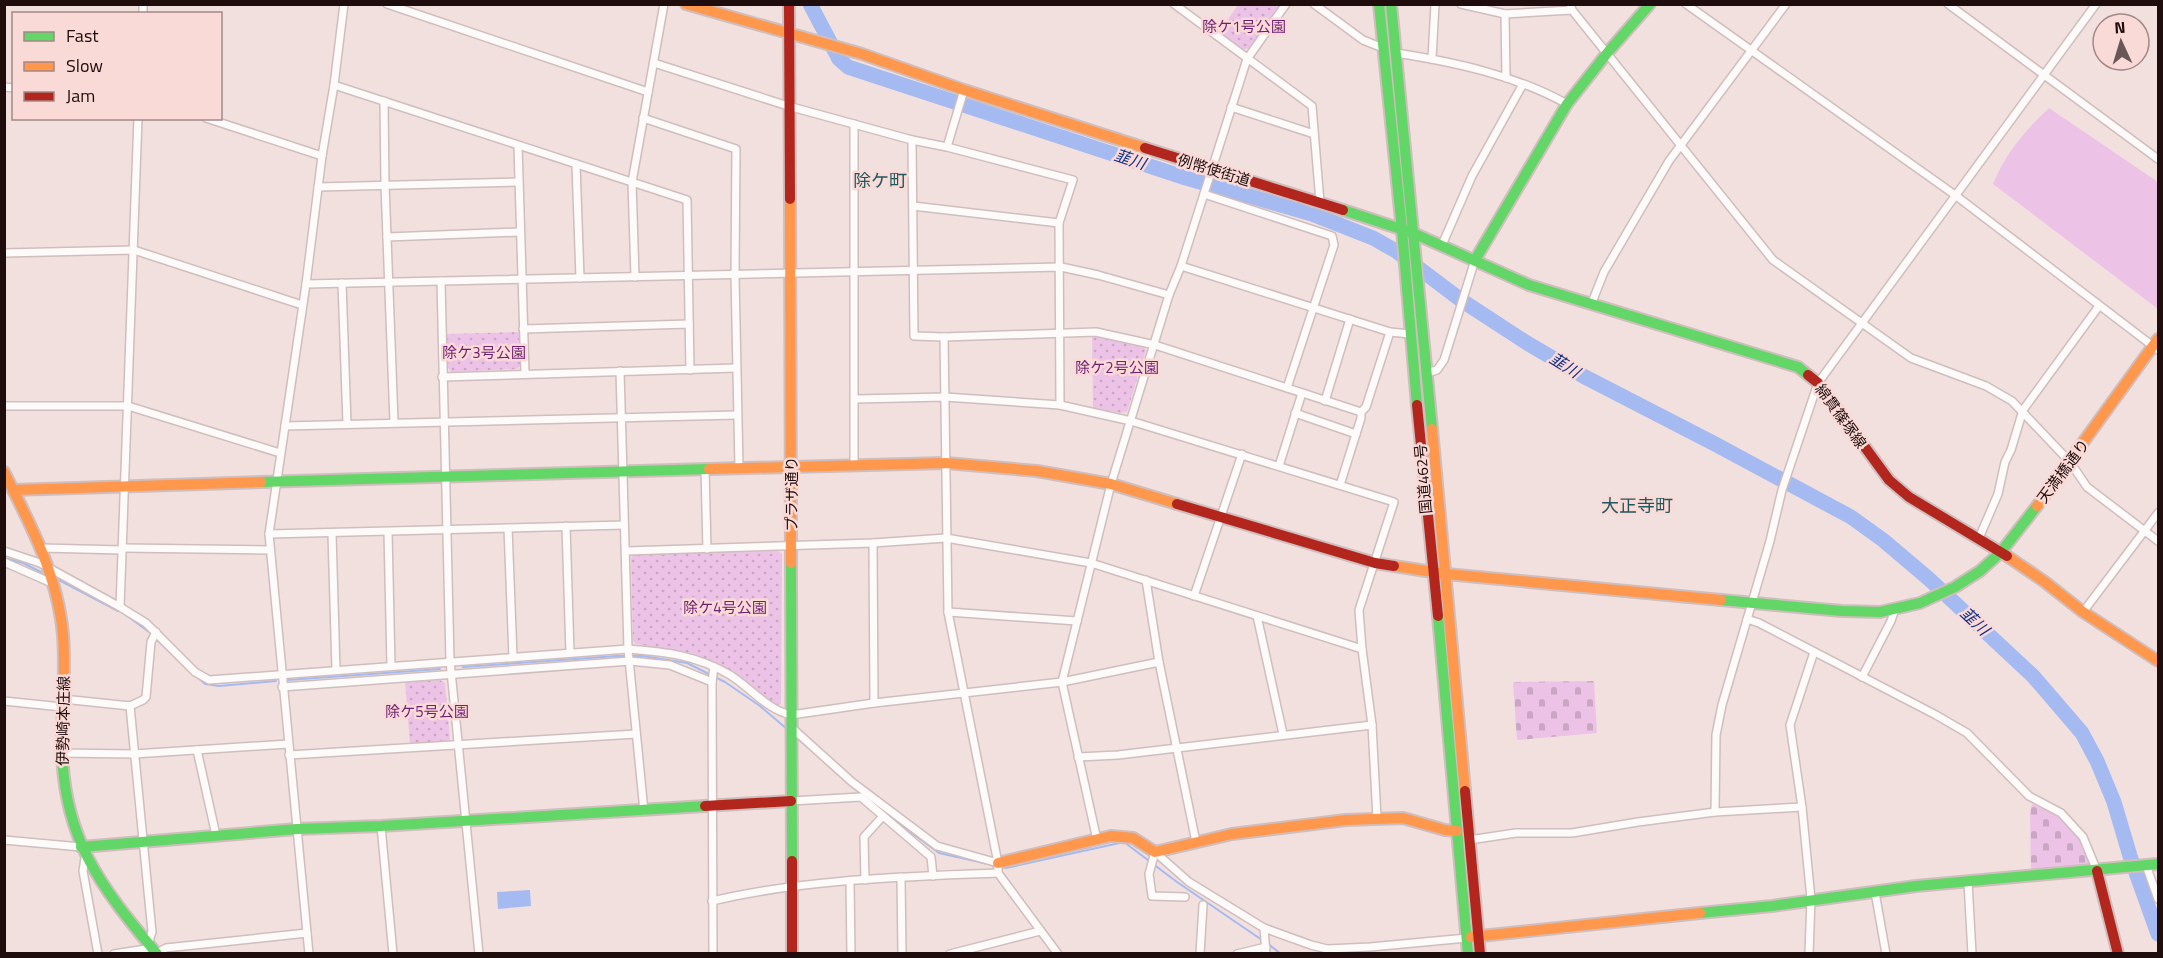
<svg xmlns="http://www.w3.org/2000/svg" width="2163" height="958" viewBox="0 0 2163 958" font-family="'Titillium Web','Noto Sans JP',sans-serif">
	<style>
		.grass { fill: #ecc3e6 }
		.cemetery { fill: url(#cemetery-stones) }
		.park { fill: url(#park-dots) }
		.water { fill: #a4baf1 }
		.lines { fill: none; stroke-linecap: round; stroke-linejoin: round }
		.stream { stroke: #a4baf1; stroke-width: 2 }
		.river { stroke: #a4baf1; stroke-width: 15 }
		.street-casing { stroke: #cfbebd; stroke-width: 10 }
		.fast-casing { stroke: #cfbebd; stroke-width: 14 }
		.slow-casing { stroke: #cfbebd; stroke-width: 14 }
		.jam-casing { stroke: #cfbebd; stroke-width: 14 }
		.street { stroke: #fdfafa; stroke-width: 7 }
		.fast { stroke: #63d668; stroke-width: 10 }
		.slow { stroke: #ff974d; stroke-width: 10 }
		.jam { stroke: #b3261e; stroke-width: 10 }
		.labels { text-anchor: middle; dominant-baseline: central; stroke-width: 5; stroke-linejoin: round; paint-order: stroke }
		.park-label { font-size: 15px; fill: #6e1e75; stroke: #fadad7 }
		.street-label { font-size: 15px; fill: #1e0d0c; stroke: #fadad7 }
		.water-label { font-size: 16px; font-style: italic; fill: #10318a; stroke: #fadad7 }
		.quarter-label { font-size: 18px; fill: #1d585e; stroke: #fadad7 }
	</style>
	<defs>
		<pattern id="cemetery-stones" width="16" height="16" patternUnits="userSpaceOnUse" patternTransform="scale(1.5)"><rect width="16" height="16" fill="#ecc3e6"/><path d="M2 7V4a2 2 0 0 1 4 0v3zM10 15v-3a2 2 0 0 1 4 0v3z" fill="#caa6c4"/></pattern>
		<pattern id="park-dots" width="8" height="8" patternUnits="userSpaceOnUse" patternTransform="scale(1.5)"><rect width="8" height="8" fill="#ecc3e6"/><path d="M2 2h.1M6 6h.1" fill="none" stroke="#caa6c4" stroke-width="1.8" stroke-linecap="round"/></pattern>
	</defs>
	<rect width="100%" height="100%" fill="#f2e0df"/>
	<path class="grass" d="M2049,108L2155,180L2158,184V309L1993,184C2006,152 2024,132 2049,108Z"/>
	<g class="cemetery">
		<polygon points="1594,681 1597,733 1517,740 1513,682"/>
		<path d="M2032,804C2071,821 2078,828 2092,868L2031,873L2030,813Z"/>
	</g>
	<g class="park">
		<polygon points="1238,5 1280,5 1249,48 1243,50 1218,33"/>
		<polygon points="519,332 520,366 517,369 452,372 448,368 447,334"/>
		<polygon points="1092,336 1143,346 1146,350 1127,412 1121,413 1093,408"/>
		<polygon points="778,551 782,554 781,704 775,706 733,673 692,653 636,644 633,641 631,558 634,554"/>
		<polygon points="440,680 445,683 450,739 447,742 410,745 405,682"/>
	</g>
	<polygon class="water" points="530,890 531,906 498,909 497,892"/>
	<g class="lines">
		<g class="stream">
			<polyline points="4,558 23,563 41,572"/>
			<polyline points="59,580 118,611"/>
			<polyline points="126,615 149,632"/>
			<polyline points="156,639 205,684 219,686 276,681"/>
			<polyline points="463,667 617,656 643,656 687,663 725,682 760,706 787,729"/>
			<polyline points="288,680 440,669"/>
			<polyline points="796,737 817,755"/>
			<polyline points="867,797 893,819 939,853 993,865"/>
			<polyline points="1002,867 1006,868 1124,842 1177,882 1262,940"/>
			<polyline points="1267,943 1281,954"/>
		</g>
		<polyline class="river" points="810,4 839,59 848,67 1186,178 1312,214 1373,238 1396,251 1461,300 1527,343 1585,377 1715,444 1851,517 1883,540 1929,579 2033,676 2082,733 2097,761 2114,802 2130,856 2158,934"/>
		<g class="street-casing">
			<g id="street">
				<polyline points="387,4 648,92"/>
				<polyline points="1174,4 1312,106 1320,202"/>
				<polyline points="1314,4 1363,40 1383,48"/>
				<polyline points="1461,4 1505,14 1572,10"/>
				<polyline points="1570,4 1572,10 1773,260 1911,358 1986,386 2012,401 2070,462 2087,487 2158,541"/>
				<polyline points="1686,4 1955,195 2158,350"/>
				<polyline points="1948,4 2158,159"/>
				<polyline points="143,14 143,4"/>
				<polyline points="1505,14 1506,78"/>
				<path d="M1396,53C1454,62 1515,75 1567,104"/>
				<polyline points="1432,59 1435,4"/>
				<polyline points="654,63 788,106 912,140 947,147 1073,180 1059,223 1060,405"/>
				<polyline points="334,85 687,200 690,370"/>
				<polyline points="4,87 14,88"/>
				<polyline points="384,101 385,185 394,422"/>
				<polyline points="1231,107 1314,134"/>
				<polyline points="206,118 322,156"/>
				<polyline points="643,118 736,149 735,275 739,468"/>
				<polyline points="854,124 854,466"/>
				<polyline points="912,140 914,336 944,337 1096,332 1155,345 1361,412 1366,407 1390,332"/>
				<polyline points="518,146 525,373"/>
				<polyline points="947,147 964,90"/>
				<polyline points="576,164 580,278"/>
				<polyline points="318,187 518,182"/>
				<polyline points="1204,194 1332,236 1334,245 1287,388"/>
				<polyline points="913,206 1059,223"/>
				<polyline points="387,237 519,232"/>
				<polyline points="1442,245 1472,176 1523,84"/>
				<polyline points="4,253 134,250 302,305"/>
				<polyline points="1181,266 1390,332 1410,334"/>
				<polyline points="635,277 632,182 664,4"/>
				<polyline points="441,281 450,661 479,954"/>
				<polyline points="342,283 347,424"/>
				<polyline points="306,284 1061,267 1098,275 1169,295"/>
				<polyline points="1591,305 1604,272 1669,161 1786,4"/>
				<polyline points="523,329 689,324"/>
				<polyline points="944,337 948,612 998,863 998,873 1058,954"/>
				<polyline points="620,371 628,649 644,811"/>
				<polyline points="1426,373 1437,370 1444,360 1475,260"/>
				<polyline points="442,377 736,368"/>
				<polyline points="856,399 945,397 1060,405 1131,421 1394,502 1359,610 1362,649 1372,725 1377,818"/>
				<polyline points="1325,401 1350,319"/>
				<polyline points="4,406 128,406 280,453"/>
				<polyline points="1295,413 1356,434"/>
				<polyline points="285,426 737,415"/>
				<polyline points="1279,466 1302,393"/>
				<polyline points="705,469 707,549"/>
				<polyline points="1340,485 1361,418 1361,412"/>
				<polyline points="566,526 570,653"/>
				<polyline points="508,528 513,657"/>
				<polyline points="388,532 391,666"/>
				<polyline points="269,534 624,525"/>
				<polyline points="332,534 336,670"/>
				<polyline points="1979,538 1998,494 2005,462 2011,450 2023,410 2099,306"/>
				<polyline points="873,543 874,703"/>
				<polyline points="42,548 122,550"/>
				<polyline points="123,548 269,550"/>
				<path d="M4,551L40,563L120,607L146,623L195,672L209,680L628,649C666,652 696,655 730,675C751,688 766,709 791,715L874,703L1062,682L1159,662"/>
				<polyline points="627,551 873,543 946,538 1091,563 1362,649"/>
				<polyline points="4,562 54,584"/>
				<polyline points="1146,580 1159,662 1196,842"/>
				<polyline points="1194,596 1242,454"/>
				<polyline points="120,607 138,118"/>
				<polyline points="948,612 1077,621"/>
				<polyline points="2083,612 2158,513"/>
				<polyline points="1257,616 1283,734"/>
				<polyline points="1747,619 1759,623 1936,715 1967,733 2029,796 2061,813 2083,837 2097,871"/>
				<polyline points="1862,677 1891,621 1895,609"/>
				<polyline points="282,687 630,661 670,665 712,682"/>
				<polyline points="63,699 130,706 143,700 146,697 151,642 156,632"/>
				<polyline points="4,701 62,707"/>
				<polyline points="791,727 852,782 937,846 998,863"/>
				<polyline points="197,750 216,835"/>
				<polyline points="60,753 134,754 288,744"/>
				<polyline points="289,755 636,734"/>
				<polyline points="1078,757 1118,755 1372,725"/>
				<polyline points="791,801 861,797 931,857 933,876"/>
				<polyline points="1715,812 1716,735 1722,705 1770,541 1782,490 1818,383 2096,4"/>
				<polyline points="381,826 393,954"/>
				<polyline points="4,840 81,847"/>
				<polyline points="1097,840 1062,682 1111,484 1169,295 1181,266 1247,59 1286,4"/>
				<polyline points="1469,840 1516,833 1572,833 1638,822 1715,812 1802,807"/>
				<polyline points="85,858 83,871 98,954"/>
				<polyline points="2146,865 2158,899"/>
				<polyline points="901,877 902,954"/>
				<polyline points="865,880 864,837 883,816"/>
				<polyline points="850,882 851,954"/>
				<polyline points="1968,882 1972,954"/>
				<polyline points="1875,892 1886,954"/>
				<polyline points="1185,897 1152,896 1149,874 1155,852 1189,882 1264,928 1311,945 1327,949 1370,947 1467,938"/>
				<path d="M712,901C805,879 903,877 998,873"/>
				<polyline points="1264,928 1266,954"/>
				<polyline points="157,953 166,948 307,933"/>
				<polyline points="114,954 146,949 152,932 130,706"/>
				<polyline points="309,954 269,534 306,284 322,156 334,85 344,4"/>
				<polyline points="713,954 712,682 714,667"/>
				<polyline points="950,954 1040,931"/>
				<polyline points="1200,954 1203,905"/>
				<polyline points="1237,954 1266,947"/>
				<polyline points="1809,954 1811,899 1802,807 1790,725 1814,652"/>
			</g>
		</g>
		<g class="fast-casing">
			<g id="fast">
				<polyline points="1379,4 1402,230 1417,405"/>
				<polyline points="1391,4 1432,429"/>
				<polyline points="1343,210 1413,233 1529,285 1798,367 1808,375"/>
				<polyline points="1475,260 1567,104 1608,52 1650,4"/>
				<polyline points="261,482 709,469"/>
				<polyline points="791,563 792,861"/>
				<polyline points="1721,600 1842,611 1880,612 1920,603 1955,587 1980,571 2001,552 2037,506"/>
				<polyline points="1438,616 1468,954"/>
				<path d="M62,744C62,837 100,886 157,954"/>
				<polyline points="81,847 297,829 381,826 705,806"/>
				<polyline points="1700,913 1772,906 1916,886 2158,864"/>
			</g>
		</g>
		<g class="slow-casing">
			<g id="slow">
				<polyline points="686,4 862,54 964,90 1145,148"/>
				<polyline points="790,199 791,563"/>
				<polyline points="1432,429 1465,791"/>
				<polyline points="709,469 946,463 1037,471 1111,484 1177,504"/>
				<path d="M4,472C30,523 58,576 63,635C66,671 62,708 62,744"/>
				<polyline points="13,490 261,482"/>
				<polyline points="2037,506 2158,339"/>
				<polyline points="2007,556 2045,582 2083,612 2158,661"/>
				<polyline points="1394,566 1446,574 1721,600"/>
				<polyline points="998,863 1111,836 1133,838 1155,852 1232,834 1346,820 1403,818 1445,830 1457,831"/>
				<polyline points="1471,937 1700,913"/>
			</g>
		</g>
		<g class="jam-casing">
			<g id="jam">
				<polyline points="789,4 790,199"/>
				<polyline points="1145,148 1343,210"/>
				<polyline points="1808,375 1818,383 1889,480 1909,497 2007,556"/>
				<polyline points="1417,405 1438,616"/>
				<polyline points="1177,504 1375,563 1394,566"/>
				<polyline points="1465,791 1480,954"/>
				<polyline points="705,806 791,801"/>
				<polyline points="792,861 792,954"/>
				<polyline points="2097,871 2118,954"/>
			</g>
		</g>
		<use href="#street" class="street"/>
		<use href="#fast" class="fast"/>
		<use href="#slow" class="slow"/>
		<use href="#jam" class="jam"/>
	</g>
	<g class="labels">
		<g class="park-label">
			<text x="1244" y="26">除ケ1号公園</text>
			<text x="484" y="352">除ケ3号公園</text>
			<text x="1117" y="367">除ケ2号公園</text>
			<text x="725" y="607">除ケ4号公園</text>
			<text x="427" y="711">除ケ5号公園</text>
		</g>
		<g class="street-label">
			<text transform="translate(1214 170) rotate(17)">例幣使街道</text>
			<text transform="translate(1841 416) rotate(54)">綿貫篠塚線</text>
			<text transform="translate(2063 471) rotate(-53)">天満橋通り</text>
			<text transform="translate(1423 479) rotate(-95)">国道462号</text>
			<text transform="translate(791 494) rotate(-90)">プラザ通り</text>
			<text transform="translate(63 721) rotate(-89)">伊勢崎本庄線</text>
		</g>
		<g class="water-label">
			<text transform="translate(1130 159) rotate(18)">韮川</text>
			<text transform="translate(1565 365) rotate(32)">韮川</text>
			<text transform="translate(1975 621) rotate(43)">韮川</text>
		</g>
		<g class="quarter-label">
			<text x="880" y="180">除ケ町</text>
			<text x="1637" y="505">大正寺町</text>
		</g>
	</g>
	<rect width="2163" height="958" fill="none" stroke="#1e0d0c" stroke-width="12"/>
	<rect x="12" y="12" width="210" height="108" fill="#fadad7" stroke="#a28886" stroke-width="1.5"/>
	<rect x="24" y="32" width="30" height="9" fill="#63d668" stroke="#a28886" stroke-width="1.5"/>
	<text x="66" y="42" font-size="18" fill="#1e0d0c">Fast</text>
	<rect x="24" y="62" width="30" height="9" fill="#ff974d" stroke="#a28886" stroke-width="1.5"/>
	<text x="66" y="72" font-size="18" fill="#1e0d0c">Slow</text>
	<rect x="24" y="92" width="30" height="9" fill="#b3261e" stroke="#a28886" stroke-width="1.5"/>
	<text x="66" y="102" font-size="18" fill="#1e0d0c">Jam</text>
	<g transform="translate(2121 42) rotate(356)"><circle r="28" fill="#fadad7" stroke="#a28886" stroke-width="1.5"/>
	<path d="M0-4.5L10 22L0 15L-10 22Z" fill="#685756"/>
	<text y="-9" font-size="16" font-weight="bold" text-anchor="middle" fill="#1e0d0c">N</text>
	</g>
</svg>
